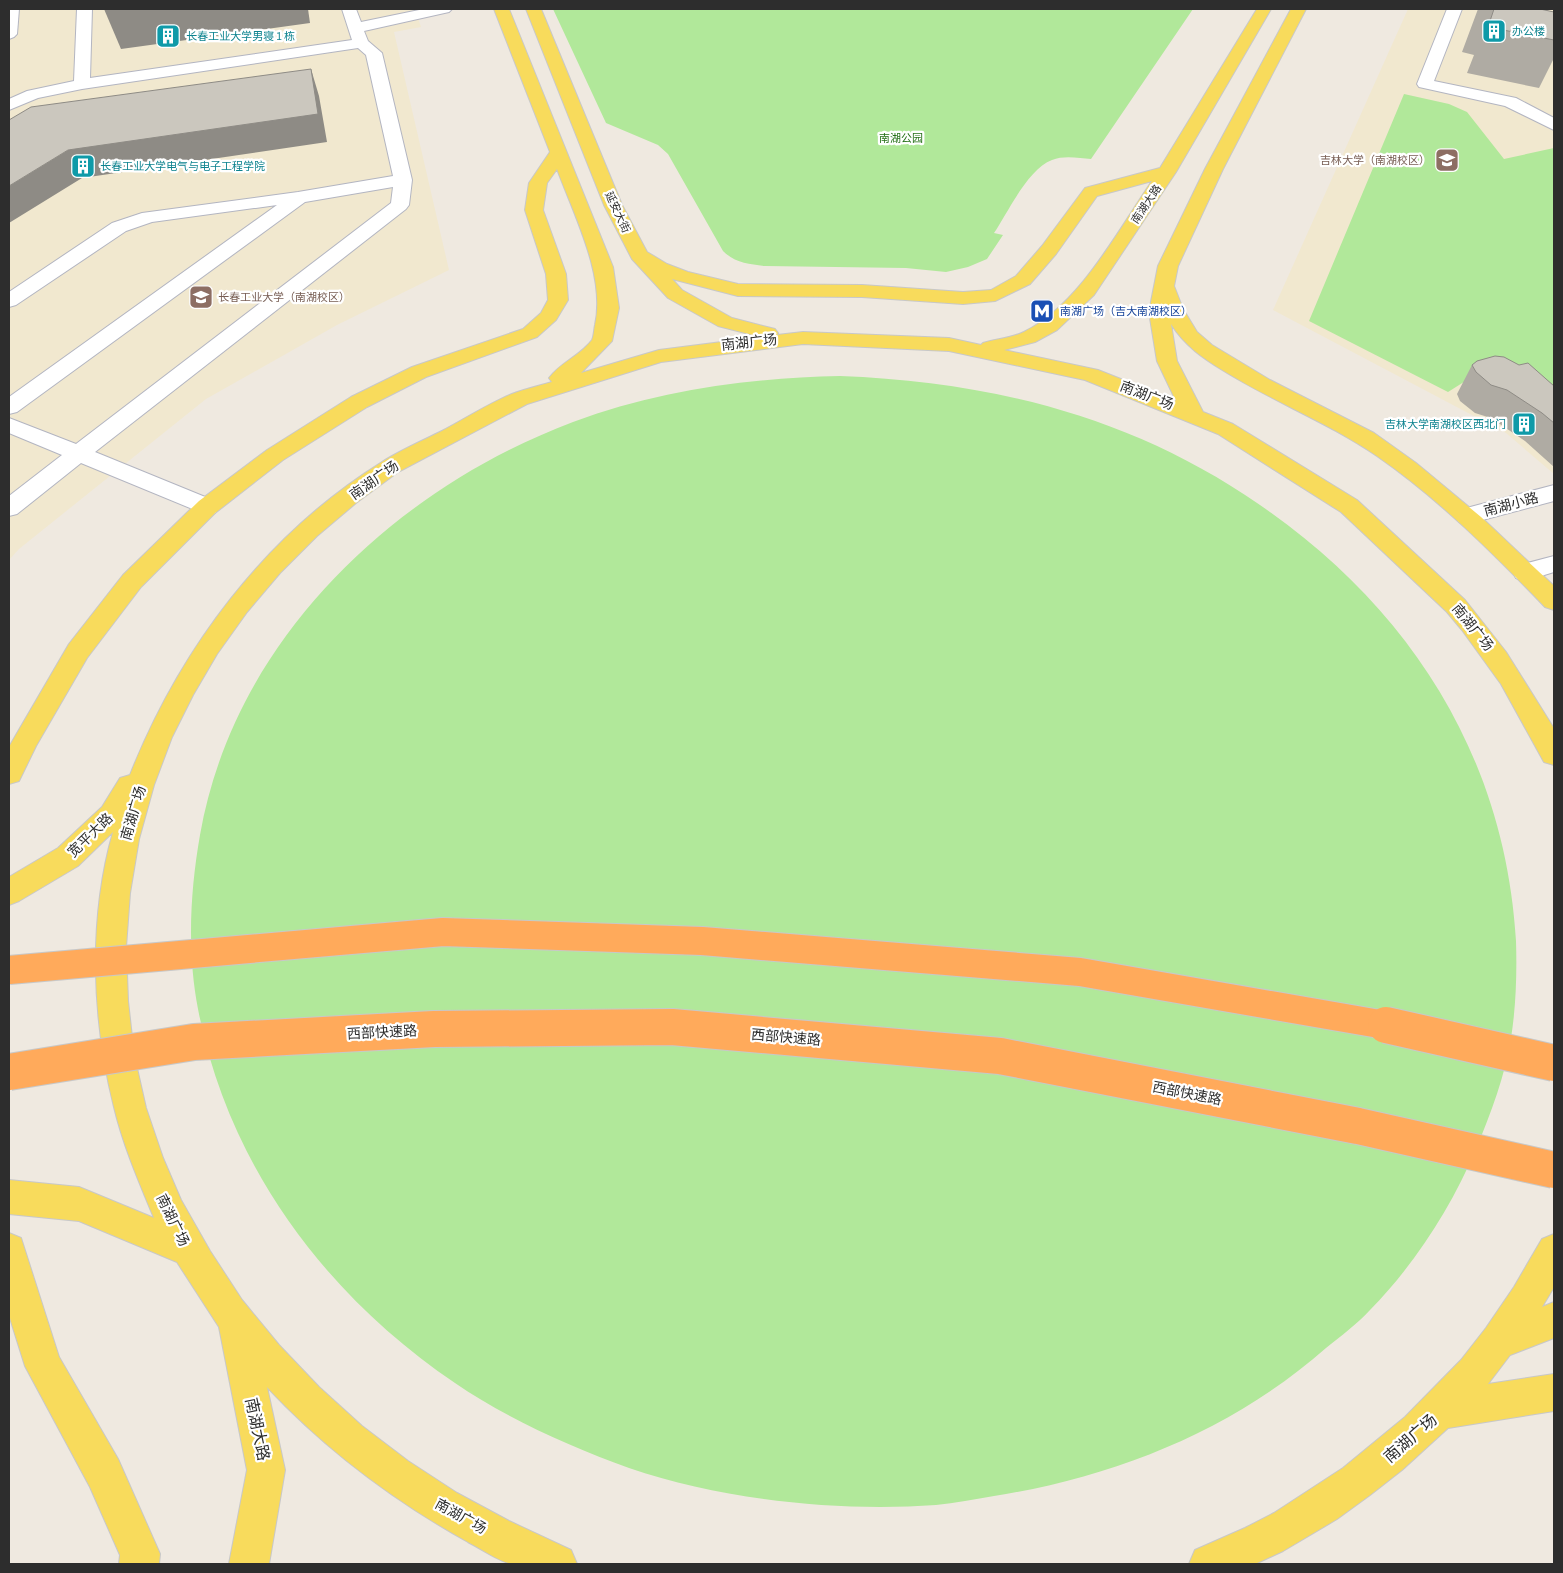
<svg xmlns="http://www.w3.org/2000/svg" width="1563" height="1573" viewBox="0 0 1563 1573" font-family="'Archivo Narrow','Noto Sans SC',sans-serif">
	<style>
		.education { fill: #f1e8cf }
		.green { fill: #b1e89a }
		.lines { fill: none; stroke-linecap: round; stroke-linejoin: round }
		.minor-casing { stroke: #b3b5c1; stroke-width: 2 }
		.major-casing { stroke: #c8c8c8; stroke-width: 2 }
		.minor { fill: #fff; fill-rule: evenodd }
		.major { fill: #f8db5c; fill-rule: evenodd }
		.highway-bridge-far1-casing { stroke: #c8c8c8; stroke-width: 30; stroke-linecap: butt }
		.highway-bridge-casing { stroke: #c8c8c8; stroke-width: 38; stroke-linecap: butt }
		.highway-bridge-far1 { stroke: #ffaa5b; stroke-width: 28 }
		.highway-bridge { stroke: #ffaa5b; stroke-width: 36 }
		.wall { fill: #afaba3 }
		.shaded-wall { fill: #8e8b85 }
		.building { fill: #cbc7be; stroke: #8e8b85 }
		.labels { text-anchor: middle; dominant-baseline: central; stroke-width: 4.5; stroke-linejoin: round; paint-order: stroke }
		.far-culture-label { font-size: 11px; fill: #0d838f; stroke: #fff; text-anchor: start }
		.far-park-label { font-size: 11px; fill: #257017; stroke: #fff }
		.far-education-label { font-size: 11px; fill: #785e54; stroke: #fff; text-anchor: end }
		.far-street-label { font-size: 11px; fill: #2d2d2d; stroke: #fff }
		.far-transit-label { font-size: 11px; fill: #164399; stroke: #fff; text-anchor: start }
		.street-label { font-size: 14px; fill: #2d2d2d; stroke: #fff }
		.near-street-label { font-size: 16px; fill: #2d2d2d; stroke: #fff }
	</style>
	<rect width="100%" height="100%" fill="#efe9e0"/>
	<g class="education">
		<polygon points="9,9 415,9 421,27 394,32 449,270 337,325 206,399 19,549 9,560"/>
		<polygon points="1408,9 1554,9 1554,474 1506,433 1273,310"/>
	</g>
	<g class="green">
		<path d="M553,9H1193L1091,159C1079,158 1064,155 1052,160C1028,169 1008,212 994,233L1003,235L987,259L968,267L946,272L906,268L765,266C749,264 735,263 723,251L668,154L658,145L606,123Z"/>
		<polygon points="1404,94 1449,104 1467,112 1504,159 1554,148 1554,425 1467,380 1448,392 1309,321"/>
		<path d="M840,376C993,382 1133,417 1260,505C1411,609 1505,757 1516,941C1517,973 1516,1007 1511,1038C1505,1076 1491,1113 1476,1149C1451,1208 1415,1264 1370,1310C1357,1324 1341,1336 1326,1348C1233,1430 1115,1477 994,1496C975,1499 955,1503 936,1505C837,1512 723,1500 629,1468C571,1447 506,1418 455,1383C325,1295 228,1165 198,1009C187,952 190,892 200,835C234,640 393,490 573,422C659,390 749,378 840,376Z"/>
	</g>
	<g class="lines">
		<g class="minor-casing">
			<g id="minor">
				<polygon points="9,9 19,9 17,34 14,37 9,39"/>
				<polygon points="77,9 92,9 90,78 352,40 342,9 356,9 361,22 424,9 452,9 449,12 364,31 368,41 382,53 412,180 409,205 406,209 95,452 215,501 219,507 215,513 207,515 81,463 17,514 9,516 9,496 62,455 9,433 9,418 76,444 391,203 393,187 305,202 17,412 9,414 9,397 277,205 152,222 126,231 16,305 9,307 9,292 112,223 142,213 298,192 393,176 366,55 358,48 82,89 38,98 9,110 9,99 27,91 74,81"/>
				<polygon points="1447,9 1462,9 1434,81 1516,98 1554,118 1554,130 1505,106 1419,87 1417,84"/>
				<polygon points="1554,485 1554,501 1467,524 1459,522 1455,516 1459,510"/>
				<polygon points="1554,556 1554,572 1525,581 1516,578 1513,572 1516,566"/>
			</g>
		</g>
		<g class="major-casing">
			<g id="major">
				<path d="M494,9H509L613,267L619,308L612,341L581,373L659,350L761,337L718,326L668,298L632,259L604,205L526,9H541L622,205L647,252L667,264L688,272L738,284L862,285L963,292L991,290L1016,276L1042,246L1085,188L1160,168L1257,9H1271L1176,172L1094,295L1057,330L1035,342L1004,350L1098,370L1176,401L1157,361L1149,312L1158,266L1205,169L1291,9H1306L1223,169L1178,266L1174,286L1183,309L1197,332L1212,345L1270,380L1374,433L1416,463L1481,517L1554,586V610L1545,607C1493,553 1439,499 1377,456C1329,423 1274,402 1224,371C1203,358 1185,346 1171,324L1177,361L1203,412L1233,424L1357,500L1465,600L1506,652L1553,727L1554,765L1544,762L1501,684L1462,630L1447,612L1341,512L1218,434L1085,380L949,351L803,344L661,362L527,404L398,472L356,503L317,536L280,573L247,612L217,654L193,695L172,737L154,785L139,839L130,893L126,947L128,1001L134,1055L146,1108L163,1158L181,1200L210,1251L242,1300L279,1345L319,1387L362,1426L408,1461L457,1493L509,1521L571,1550L577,1564C560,1565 529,1567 512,1564C500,1562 480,1548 468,1542C393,1500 326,1450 267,1387L285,1470L269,1564H229L247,1470L219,1327L177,1262L79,1221L9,1214V1180L79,1187L154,1218C139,1182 123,1145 114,1107C92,1019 88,920 113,832L78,866L19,901L9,905V877L58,848L102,807L120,778L130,775C180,649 265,535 382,462C401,450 422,441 442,431C465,419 488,404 512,394C525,389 539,386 552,382L549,378C560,363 581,355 592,340C594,336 594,329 595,325C606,276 574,215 557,169L547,183L543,210L566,274L568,300L556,320L537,337L426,377L367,407L283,460L215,513L141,587L87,658L36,746L19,781L9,784V747L69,644L123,575L199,501L267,450L351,397L412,367L523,329L541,313L548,300L546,274L525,210L529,183L550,152ZM1152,181C1117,232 1080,304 1024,332C1012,338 996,339 983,343L981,345L949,338L803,332L777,335L778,333L775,329L732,318L682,290L672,279L738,296L862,297L963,304L995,301L1030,284L1056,254L1097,196Z"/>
				<polygon points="9,1233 21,1238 59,1357 118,1459 160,1554 159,1564 119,1564 120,1555 90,1487 25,1366 9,1315"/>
				<polygon points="1554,1234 1554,1287 1542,1307 1554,1302 1554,1338 1510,1355 1488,1384 1554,1374 1554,1411 1448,1428 1402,1470 1370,1495 1337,1519 1283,1551 1255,1564 1189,1564 1195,1550 1245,1528 1274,1513 1343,1468 1405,1417 1461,1360 1486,1328 1514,1287 1542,1239"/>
			</g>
		</g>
		<use href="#minor" class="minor"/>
		<use href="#major" class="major"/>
		<g class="highway-bridge-far1-casing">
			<polyline id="highway-bridge-far1" points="9,970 443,932 702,941 1080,972 1391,1026"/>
		</g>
		<g class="highway-bridge-casing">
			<g id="highway-bridge">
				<polyline points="1386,1025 1554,1063"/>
				<polyline points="9,1072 194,1042 434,1029 672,1027 1000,1056 1358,1126 1554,1170"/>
			</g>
		</g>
		<use href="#highway-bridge-far1" class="highway-bridge-far1"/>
		<use href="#highway-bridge" class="highway-bridge"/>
	</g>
	<g class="wall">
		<polygon points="1478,9 1540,9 1554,12 1554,58 1539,88 1467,73 1474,55 1462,52"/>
		<polygon points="1472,365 1554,386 1554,467 1525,441 1491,418 1475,413 1460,401 1457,394"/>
	</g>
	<g class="shaded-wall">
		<polygon points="104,9 308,9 310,23 121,49"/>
		<polygon points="311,69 319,96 327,142 82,178 9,223 9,186 68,150"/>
	</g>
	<g class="building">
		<polygon points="1492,9 1540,9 1554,12 1554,40 1488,27 1494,9"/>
		<polygon points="311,69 318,114 68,150 9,186 9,120 31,107"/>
		<polygon points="1495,356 1504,357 1519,365 1528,363 1554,386 1554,423 1542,413 1507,390 1491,385 1476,372 1472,365 1477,361"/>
	</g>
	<defs>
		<g id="building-square" transform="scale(1.25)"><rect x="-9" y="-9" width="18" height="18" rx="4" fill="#0f9aa8" stroke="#fff"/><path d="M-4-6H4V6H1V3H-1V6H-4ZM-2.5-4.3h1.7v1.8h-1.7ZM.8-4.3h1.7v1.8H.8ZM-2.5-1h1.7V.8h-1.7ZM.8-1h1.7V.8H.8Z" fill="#fff"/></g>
		<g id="university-square" transform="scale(1.25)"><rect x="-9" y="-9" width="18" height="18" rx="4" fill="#8d6e63" stroke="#fff"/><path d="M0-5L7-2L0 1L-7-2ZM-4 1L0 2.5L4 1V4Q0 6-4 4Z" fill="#fff"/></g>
		<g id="metro-square" transform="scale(1.25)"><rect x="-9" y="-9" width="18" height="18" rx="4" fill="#1a4fb4" stroke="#fff"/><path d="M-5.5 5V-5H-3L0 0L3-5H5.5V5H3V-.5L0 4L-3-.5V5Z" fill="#fff"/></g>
	</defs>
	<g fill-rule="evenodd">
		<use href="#building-square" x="1494" y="31"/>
		<use href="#building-square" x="168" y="36"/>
		<use href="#university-square" x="1447" y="160"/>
		<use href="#building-square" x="83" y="166"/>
		<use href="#university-square" x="201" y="297"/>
		<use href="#metro-square" x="1042" y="311"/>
		<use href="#building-square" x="1524" y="424"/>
	</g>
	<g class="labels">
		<g class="far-culture-label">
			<text x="1512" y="31">办公楼</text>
			<text x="186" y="36">长春工业大学男寝 1 栋</text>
			<text x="100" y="166">长春工业大学电气与电子工程学院</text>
			<text x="1506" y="424" text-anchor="end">吉林大学南湖校区西北门</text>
		</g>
		<g class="far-park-label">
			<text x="901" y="138">南湖公园</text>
		</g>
		<g class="far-education-label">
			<text x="1430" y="160">吉林大学（南湖校区）</text>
			<text x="218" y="297" text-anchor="start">长春工业大学（南湖校区）</text>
		</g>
		<g class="far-street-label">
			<text transform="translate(1146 204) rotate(-56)">南湖大路</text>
			<text transform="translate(618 212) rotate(65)">延安大街</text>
		</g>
		<g class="far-transit-label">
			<text x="1060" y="311">南湖广场（吉大南湖校区）</text>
		</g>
		<g class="street-label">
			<text transform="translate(749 342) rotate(-6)">南湖广场</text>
			<text transform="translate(1147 395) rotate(21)">南湖广场</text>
			<text transform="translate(374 480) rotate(-35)">南湖广场</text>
			<text transform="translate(1511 504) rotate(-15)">南湖小路</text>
			<text transform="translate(1473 627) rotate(51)">南湖广场</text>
			<text transform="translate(133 813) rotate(-74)">南湖广场</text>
			<text transform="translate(90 835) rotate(-44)">宽平大路</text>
			<text transform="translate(382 1032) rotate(-3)">西部快速路</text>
			<text transform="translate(786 1037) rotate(5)">西部快速路</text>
			<text transform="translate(1187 1093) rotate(11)">西部快速路</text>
			<text transform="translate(173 1220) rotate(64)">南湖广场</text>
			<text transform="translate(461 1516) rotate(29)">南湖广场</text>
		</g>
		<g class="near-street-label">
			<text transform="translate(258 1429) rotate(78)">南湖大路</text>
			<text transform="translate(1410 1438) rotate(-41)">南湖广场</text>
		</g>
	</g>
	<rect width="1563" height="1573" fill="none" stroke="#2d2d2d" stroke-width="20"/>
</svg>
